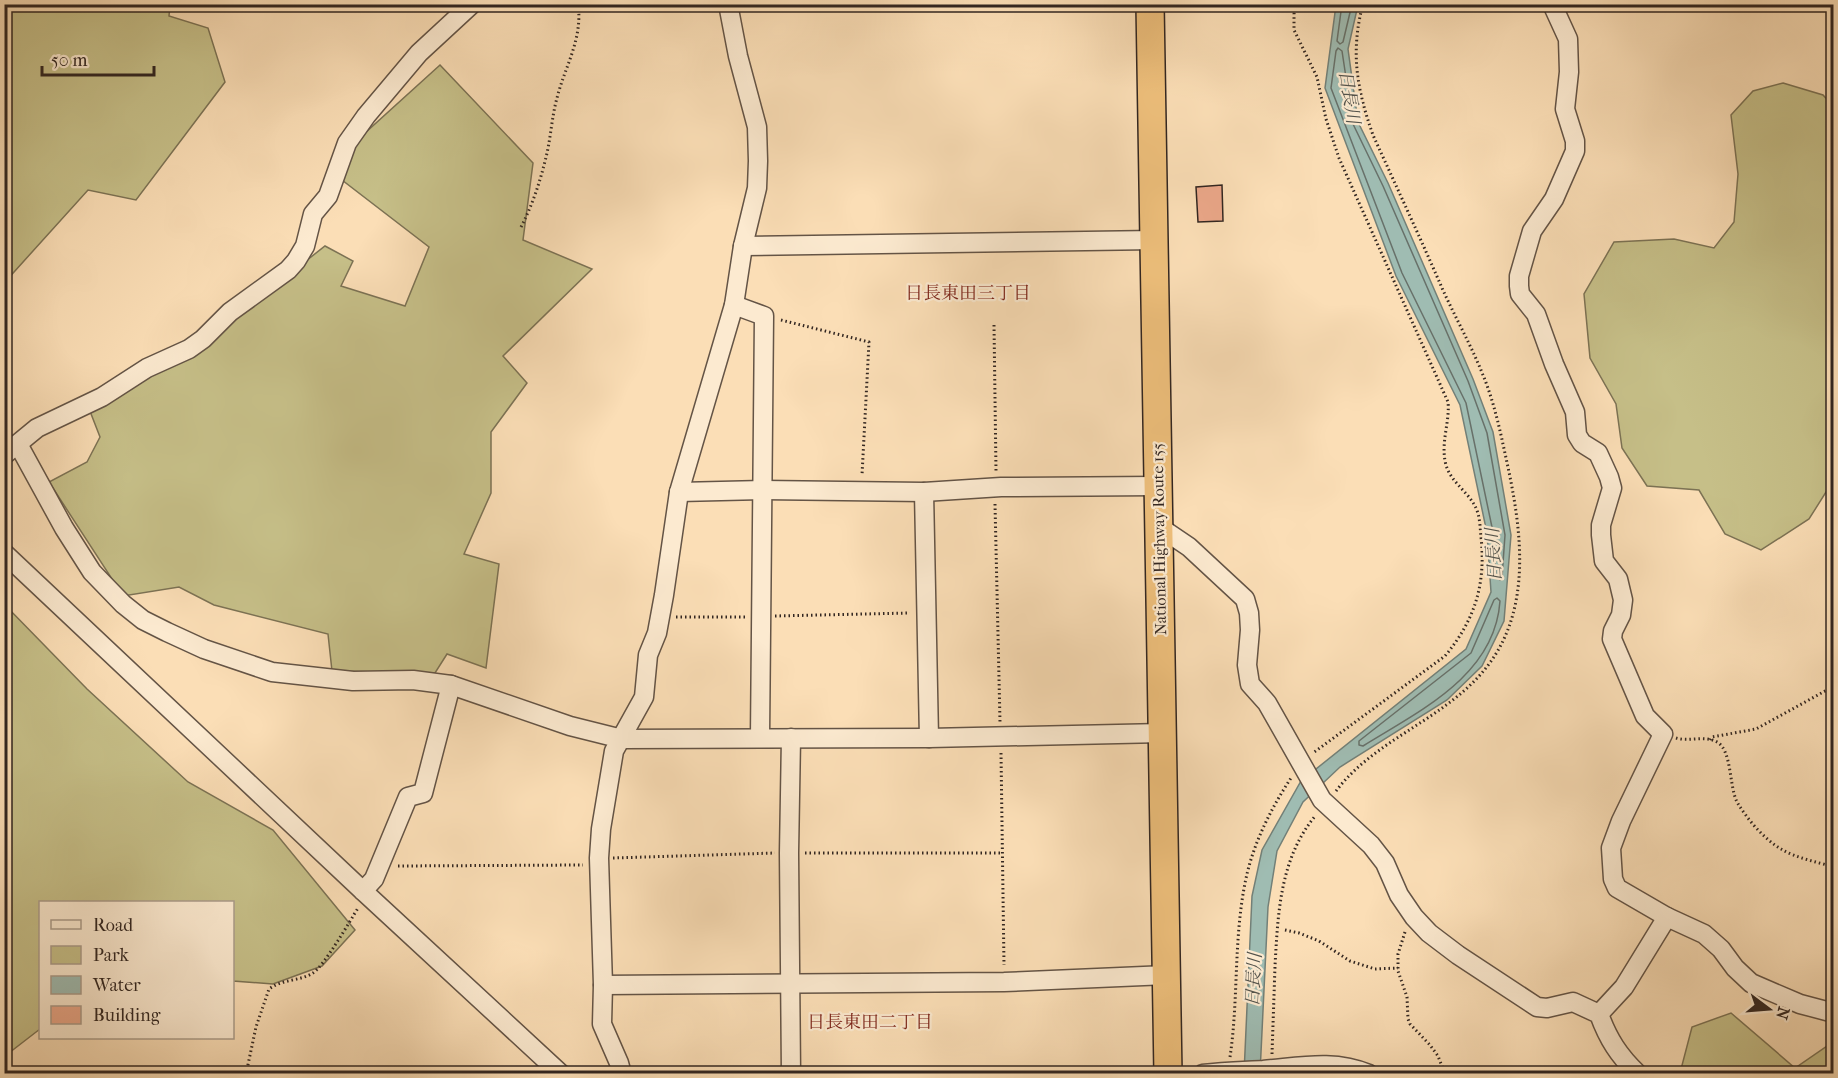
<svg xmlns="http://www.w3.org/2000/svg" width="1838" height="1078" viewBox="0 0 1838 1078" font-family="'IM FELL French Canon','Noto Serif JP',serif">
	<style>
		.green { fill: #c6bf88; stroke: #7c7254; stroke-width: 1.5 }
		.water { fill: #9fbcb2; stroke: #738078; stroke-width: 1.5 }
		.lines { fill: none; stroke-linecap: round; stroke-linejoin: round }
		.shore { stroke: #68716a; stroke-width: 1.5 }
		.building { fill: #eca88a; stroke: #322621; stroke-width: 1.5 }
		.minor-casing { stroke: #645446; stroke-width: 21 }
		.highway-casing { stroke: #322621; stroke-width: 30 }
		.path { stroke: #322621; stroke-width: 3; stroke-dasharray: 1.5 3; stroke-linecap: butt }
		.minor { stroke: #fcead0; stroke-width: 18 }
		.highway { stroke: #eebf7b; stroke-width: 27 }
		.labels { text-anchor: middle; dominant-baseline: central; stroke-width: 4.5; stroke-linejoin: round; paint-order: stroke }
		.street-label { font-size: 16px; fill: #322621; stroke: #fcead0 }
		.water-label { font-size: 18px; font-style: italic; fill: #53534c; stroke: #fcead0 }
		.neighbourhood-label { font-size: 18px; fill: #7a1f14; stroke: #fcead0 }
	</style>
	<rect width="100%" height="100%" fill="#fbdeb6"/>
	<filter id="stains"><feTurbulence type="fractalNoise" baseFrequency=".00333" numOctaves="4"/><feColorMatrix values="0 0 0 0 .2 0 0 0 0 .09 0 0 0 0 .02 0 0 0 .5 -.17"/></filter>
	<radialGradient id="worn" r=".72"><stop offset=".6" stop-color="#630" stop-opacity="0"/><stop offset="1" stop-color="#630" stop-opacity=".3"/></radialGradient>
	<g class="green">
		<polygon points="5,4 170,5 169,16 208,28 225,82 136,200 88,190 5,282"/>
		<polygon points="440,65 533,163 523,240 592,269 503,356 527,383 491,432 491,493 464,554 499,564 486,668 447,654 435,673 332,671 328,634 214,605 179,587 123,596 49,482 87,462 100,437 88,406 205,340 325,246 353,261 341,286 405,306 429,247 342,180 354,143"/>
		<polygon points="1783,83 1823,95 1833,106 1833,481 1809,519 1761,550 1725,534 1699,490 1647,486 1622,448 1616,404 1590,358 1584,294 1614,242 1674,239 1714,248 1734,222 1738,174 1731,115 1753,91"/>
		<polygon points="5,605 87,689 188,782 273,830 355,930 322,966 273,984 233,981 232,902 40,902 40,1029 5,1056"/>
		<polygon points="1731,1013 1795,1068 1833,1042 1833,1073 1680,1073 1692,1027"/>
	</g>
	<polygon class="water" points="1336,5 1358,5 1348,49 1358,122 1388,183 1473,379 1493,432 1511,535 1504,621 1482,666 1447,700 1340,767 1303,802 1277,851 1268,907 1260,1073 1244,1074 1252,896 1262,850 1301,781 1466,649 1491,592 1487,533 1460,405 1396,276 1325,88"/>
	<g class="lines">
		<g class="shore">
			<polyline points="1342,4 1337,41 1340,44 1343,42 1352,4"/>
			<polygon points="1338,48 1342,51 1353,124 1383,186 1468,381 1487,433 1505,535 1502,577 1500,580 1496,577 1493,532 1466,403 1402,273 1331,88 1336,51"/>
			<path d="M1497,598L1500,601C1495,676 1419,711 1363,746L1359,745V741L1471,653L1494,600Z"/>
		</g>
	</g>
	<polygon class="building" points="1222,185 1223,221 1198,222 1196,187"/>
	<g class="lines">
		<g class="minor-casing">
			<g id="minor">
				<polyline points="1552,4 1568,39 1569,72 1565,109 1575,141 1575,151 1554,199 1532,231 1519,276 1519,286 1520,294 1536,314 1554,364 1575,412 1577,435 1582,443 1598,453 1609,477 1612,488 1601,525 1601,535 1604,561 1618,579 1623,600 1621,615 1613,631 1612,639 1645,716 1663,734 1621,821 1611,848 1613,879 1617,888 1667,917 1704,934 1721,949 1735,968 1751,983 1800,1004 1834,1013"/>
				<polyline points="743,246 1155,240"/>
				<polyline points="734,305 764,316 760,737"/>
				<polyline points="18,444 64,528 92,572 123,604 143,620 167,632 204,649 272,672 353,681 413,680 451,685 570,726 622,739 929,738 1163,733"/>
				<polyline points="4,455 37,428 102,397 147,368 189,349 203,339 230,312 288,270 296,261 305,246 313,214 328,196 347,143 366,116 419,53 472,4"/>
				<polyline points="679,492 763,490 924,492 1001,487 1158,486"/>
				<polyline points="924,492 929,738"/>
				<path d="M1158,526L1189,547L1245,599L1249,613L1250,630L1247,665L1250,684L1267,703L1322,800L1371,845L1385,863L1399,895L1414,917L1429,933L1458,955L1537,1007L1547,1008L1573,1002L1599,1014C1608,1039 1619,1056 1638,1074"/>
				<polyline points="4,553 363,891 561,1074"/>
				<polyline points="791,738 789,853 791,1074"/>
				<polyline points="363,891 374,879 408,797 423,793 451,685"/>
				<polyline points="603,985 1004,982 1167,975"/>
				<polyline points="1599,1014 1624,987 1667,917"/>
				<polyline points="622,1074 619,1063 602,1024 603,985 599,858 601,829 614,751 644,697 648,655 657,633 664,595 679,492 734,305 743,246 757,188 758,161 757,127 738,56 728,4"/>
				<path d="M1203,1074C1223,1071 1243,1071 1263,1070C1300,1067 1333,1059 1369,1074"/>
			</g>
		</g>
		<g class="highway-casing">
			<polyline id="highway" points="1150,4 1168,1074"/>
		</g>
		<g class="path">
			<path d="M1296,4L1294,14V30L1317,77L1326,119L1339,158L1448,402C1450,423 1440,443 1446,465C1451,482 1467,491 1475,506C1480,515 1480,527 1481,537C1486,584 1475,620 1445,656L1313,753"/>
			<path d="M521,227C533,204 541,179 547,153C551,135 552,116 557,98C565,66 583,39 578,4"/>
			<polyline points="781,320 869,342 862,475"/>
			<polyline points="994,325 996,471"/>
			<polyline points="995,504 1000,722"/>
			<polyline points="775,616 910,613"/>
			<polyline points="676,617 745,617"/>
			<path d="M1676,738C1689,742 1705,735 1717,742C1732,750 1729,786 1737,802C1747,819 1764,839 1781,849C1796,858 1817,862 1834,867"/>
			<polyline points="1710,740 1712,737 1756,729 1827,690 1834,692"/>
			<polyline points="1001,753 1004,965"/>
			<path d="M1336,791C1377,737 1448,719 1489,664C1533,605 1521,526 1506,458C1500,430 1494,402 1483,375C1471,345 1455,317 1442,288C1420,237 1396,186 1373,135C1357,90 1350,52 1363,4"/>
			<polyline points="805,853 1001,853"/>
			<polyline points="613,858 775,853"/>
			<polyline points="398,866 583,865"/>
			<polyline points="1285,930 1299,933 1319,941 1350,961 1375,969 1398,968"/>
			<polyline points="1405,932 1398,954 1398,971 1407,997 1408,1019 1410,1024 1430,1045 1438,1056 1445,1074"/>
			<path d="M1272,1054C1273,1025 1274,996 1275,966C1278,912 1280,858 1316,815"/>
			<path d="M1230,1057C1239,997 1233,934 1247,874C1255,840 1272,807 1291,778"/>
			<path d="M246,1074L256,1027L269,989C282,979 301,981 313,973C324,966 350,921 358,908"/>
		</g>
		<use href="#minor" class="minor"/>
		<use href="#highway" class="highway"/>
	</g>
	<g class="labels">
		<g class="street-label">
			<text transform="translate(1159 539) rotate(-91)">National Highway Route 155</text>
		</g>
		<g class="water-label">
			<text transform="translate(1349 97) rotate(81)">日長川</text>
			<text transform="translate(1494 555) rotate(-93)">日長川</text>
			<text transform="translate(1254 980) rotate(-87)">日長川</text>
		</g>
		<g class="neighbourhood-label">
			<text x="968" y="293">日長東田三丁目</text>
			<text x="870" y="1022">日長東田二丁目</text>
		</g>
	</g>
	<rect width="1838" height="1078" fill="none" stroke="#fbdeb6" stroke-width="24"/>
	<rect x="6" y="6" width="1826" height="1066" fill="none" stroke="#322621" stroke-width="3"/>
	<rect x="12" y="12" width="1814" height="1054" fill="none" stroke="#322621" stroke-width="1.5"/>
	<rect x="39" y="901" width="195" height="138" fill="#fcead0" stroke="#ab9c8a" stroke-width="1.5"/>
	<rect x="51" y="920" width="30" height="9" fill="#fcead0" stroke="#ab9c8a" stroke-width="1.5"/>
	<text x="93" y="931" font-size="18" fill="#322621">Road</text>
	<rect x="51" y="946" width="30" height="18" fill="#c6bf88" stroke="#ab9c8a" stroke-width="1.5"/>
	<text x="93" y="961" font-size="18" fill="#322621">Park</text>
	<rect x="51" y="976" width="30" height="18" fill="#9fbcb2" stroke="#ab9c8a" stroke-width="1.5"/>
	<text x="93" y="991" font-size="18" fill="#322621">Water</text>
	<rect x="51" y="1006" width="30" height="18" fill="#eca88a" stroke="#ab9c8a" stroke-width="1.5"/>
	<text x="93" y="1021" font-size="18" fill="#322621">Building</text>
	<g transform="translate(1769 1009) rotate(106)" stroke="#fcead0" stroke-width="4.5" paint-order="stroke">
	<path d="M0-4.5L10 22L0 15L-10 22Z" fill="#322621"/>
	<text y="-9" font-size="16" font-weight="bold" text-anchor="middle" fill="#322621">N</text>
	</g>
	<path d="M42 66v9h112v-9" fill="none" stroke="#322621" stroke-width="3"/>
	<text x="51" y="66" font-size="18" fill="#322621" stroke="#fcead0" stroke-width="4.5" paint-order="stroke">50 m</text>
	<rect width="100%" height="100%" filter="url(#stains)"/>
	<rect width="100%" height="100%" fill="url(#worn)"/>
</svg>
